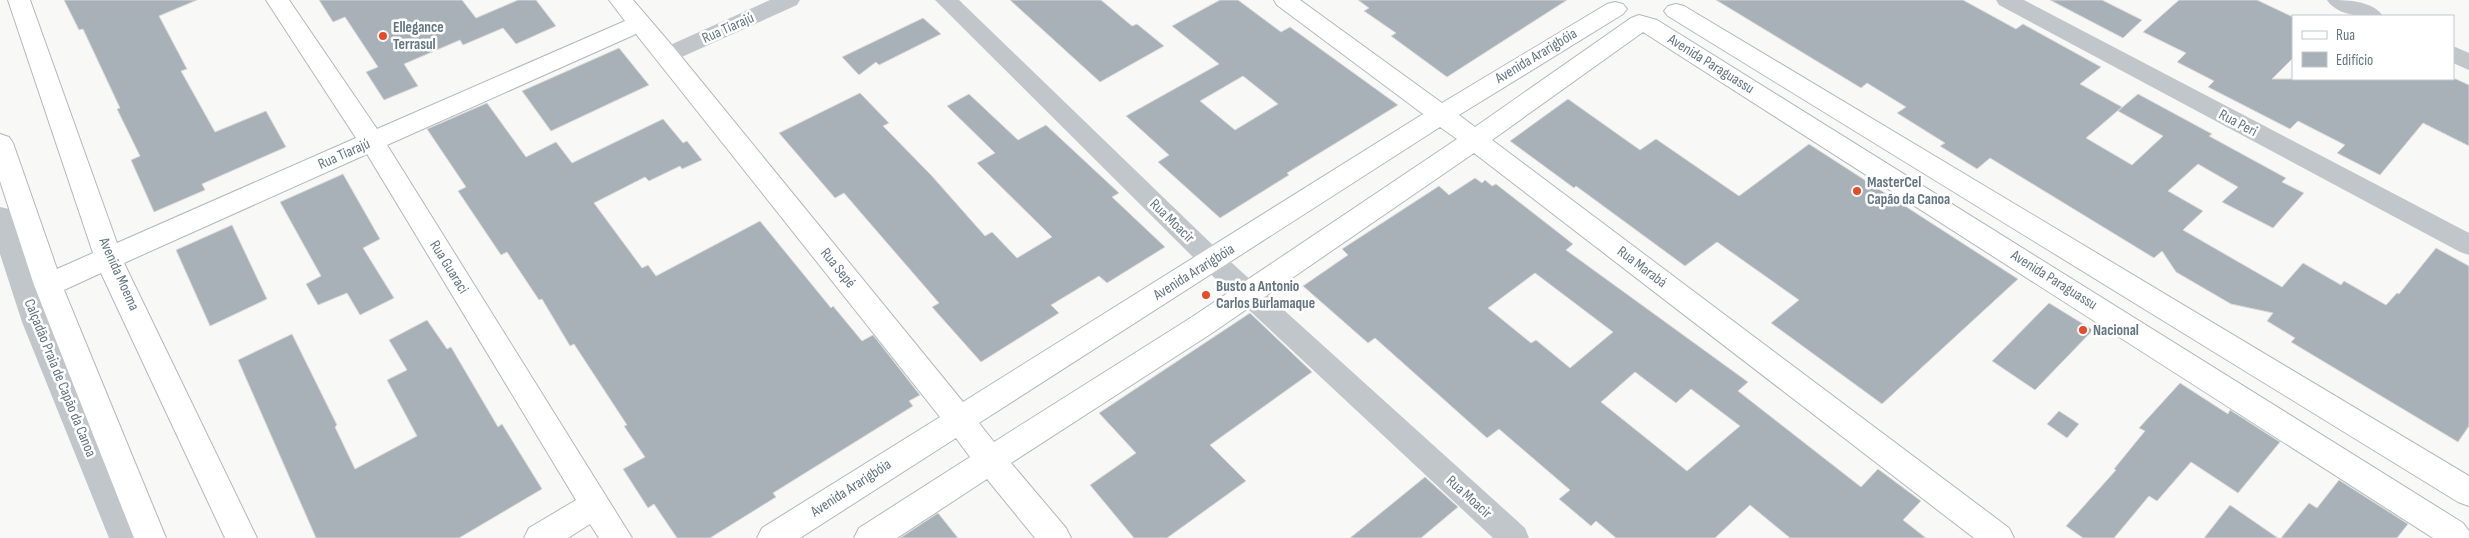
<svg xmlns="http://www.w3.org/2000/svg" width="2469" height="538" viewBox="0 0 2469 538" font-family="'Sofia Sans Condensed',sans-serif">
	<style>
		.building { fill: #a8b1b7; stroke: #dadad8; fill-rule: evenodd }
		.lines { fill: none; stroke-linecap: round; stroke-linejoin: round }
		.secondary-casing { stroke: #b1b8bd; stroke-width: 2 }
		.street { fill: #c1c6ca; fill-rule: evenodd }
		.secondary { fill: #fff; fill-rule: evenodd }
		.poi-dot { fill: #e74b27; stroke: #fff; stroke-width: 2 }
		.labels { text-anchor: middle; dominant-baseline: central; stroke-width: 5; stroke-linejoin: round; paint-order: stroke }
		.poi-label { font-size: 15px; font-weight: bold; fill: #637581; stroke: #fff; text-anchor: start }
		.street-label { font-size: 15px; fill: #637581; stroke: #fff }
	</style>
	<rect width="100%" height="100%" fill="#f8f8f6"/>
	<g class="building">
		<polygon points="64,0 197,0 159,16 187,69 181,71 215,132 266,111 286,147 202,184 205,190 154,212 131,160 140,156 117,109 120,108 83,29 79,30"/>
		<polygon points="319,0 462,0 476,18 518,0 536,0 556,26 516,44 503,28 463,45 460,40 404,64 418,86 384,100 366,72 378,67 345,17 333,22"/>
		<polygon points="1010,0 1101,0 1132,26 1137,24 1164,46 1100,82"/>
		<path d="M1220,0H1238L1281,32L1290,27L1398,105L1287,173L1289,175L1220,218L1158,162L1169,155L1126,116L1219,64L1172,26ZM1243,76L1278,104L1235,130L1200,101Z"/>
		<polygon points="1358,0 1567,0 1447,77 1391,36 1396,33 1364,11 1369,8"/>
		<polygon points="1716,0 1963,0 2016,29 2023,24 2101,67 2080,84 2122,107 2086,138 2132,165 2163,136 2118,111 2138,94 2212,134 2209,136 2286,178 2282,182 2304,193 2273,228 2222,202 2238,187 2198,164 2168,191 2203,211 2183,230 2282,287 2303,263 2341,285 2344,281 2386,305 2397,293 2399,294 2436,248 2469,266 2469,426 2458,442 2291,342 2295,338 2267,321 2273,313 2231,304 2176,272 2162,251 2154,258 1990,158 1977,169 1940,146 1945,143 1897,113 1906,107 1867,83 1861,88"/>
		<polygon points="2050,0 2102,0 2142,20 2123,38"/>
		<polygon points="2179,0 2257,0 2293,17 2293,58 2272,79 2456,79 2469,85 2469,146 2423,123 2380,175 2337,153 2345,145 2298,121 2290,129 2208,87 2214,81 2177,62 2186,53 2143,32"/>
		<polygon points="923,18 941,34 879,65 876,62 859,75 842,57"/>
		<polygon points="619,48 649,85 551,131 522,91"/>
		<polygon points="860,93 889,123 883,126 931,175 985,236 992,232 1017,258 1052,237 977,163 995,153 947,106 969,94 1018,140 1046,125 1119,193 1112,197 1165,247 1107,283 1099,276 1051,305 1059,313 981,362 932,307 939,303 862,214 844,193 835,198 779,133"/>
		<polygon points="1568,99 1640,150 1656,139 1739,196 1809,144 2018,279 1882,404 1771,323 1799,300 1717,242 1685,266 1576,186 1574,188 1510,141"/>
		<polygon points="487,103 526,157 556,142 572,163 663,119 683,143 687,141 702,160 682,169 680,166 649,181 645,177 594,203 642,268 648,265 656,276 760,221 831,308 833,306 862,341 873,335 920,395 909,401 913,406 773,493 776,497 710,538 677,538 654,504 648,508 623,469 645,457 624,426 627,425 574,344 570,346 542,299 539,300 507,252 501,255 458,191 466,187 427,129"/>
		<polygon points="343,174 380,239 363,248 394,298 360,315 347,293 318,305 306,284 321,276 280,202"/>
		<path d="M1475,178L1482,183L1485,180L1492,186L1496,184L1573,244L1566,250L1748,382L1738,391L1861,487L1878,469L1921,501L1903,520L1926,538H1790L1750,505L1715,538H1616L1596,521L1591,526L1559,499L1570,490L1499,429L1487,438L1375,338L1368,343L1303,286L1348,255L1342,249L1439,186L1449,195ZM1535,273L1613,332L1570,368L1536,340L1531,343L1488,308ZM1635,372L1676,403L1691,389L1740,426L1687,471L1601,402Z"/>
		<polygon points="232,225 267,299 210,326 176,250"/>
		<polygon points="2049,303 2093,330 2035,390 1992,361"/>
		<polygon points="1250,313 1312,372 1210,445 1246,481 1167,538 1134,538 1090,485 1136,453 1099,413"/>
		<polygon points="427,320 447,349 451,347 498,427 502,424 542,489 459,538 316,538 238,360 292,334 337,425 335,427 355,469 417,436 387,380 407,370 389,340"/>
		<polygon points="2180,383 2228,414 2230,410 2280,442 2238,493 2191,462 2157,501 2149,496 2114,538 2083,538 2066,526 2116,470 2114,469 2145,431 2139,428"/>
		<polygon points="2059,411 2079,424 2067,438 2047,424"/>
		<polygon points="1425,477 1458,507 1421,538 1350,538"/>
		<polygon points="2339,480 2408,524 2397,538 2281,538 2309,503 2317,508"/>
		<polygon points="2230,505 2278,538 2204,538"/>
		<polygon points="938,513 958,538 900,538"/>
	</g>
	<g class="lines">
		<g class="secondary-casing">
			<g id="secondary">
				<path d="M8,0H30L117,243L356,138L266,0H289L377,129L625,21L609,0H633L675,49L963,402L1423,114L1277,5L1274,0H1300L1442,103L1607,4L1615,2L1623,4L1627,9L1623,14L1459,115L1475,127L1631,18L1639,15L1657,20L2463,523L2469,531V538H2433L1643,32L1492,140L2009,528L2014,538H1974L1474,153L1212,333L1011,463L1066,528L1071,538H1035L987,479L897,538H854L859,528L970,457L956,438L800,538H757L762,528L940,417L636,34L387,145L632,538H599L590,524L568,538H524L529,528L576,500L367,154L124,263L257,538H225L101,273L64,290L166,538H134L34,285L0,181V134L9,137L13,143L57,269L93,253ZM1440,127L1457,139L1192,317L994,442L979,423Z"/>
				<polygon points="1676,4 1684,6 2469,476 2469,506 2458,502 1668,16 1664,11 1668,6"/>
			</g>
		</g>
		<g class="street">
			<polygon points="770,0 800,0 797,5 675,60 667,63 659,60 656,55 659,50"/>
			<polygon points="935,0 959,0 1222,254 1525,528 1529,538 1493,538 1204,268"/>
			<polygon points="1996,0 2024,0 2469,233 2469,255 2460,252 1999,5"/>
			<path d="M2327,0C2345,0 2372,0 2383,16C2365,17 2338,17 2327,0Z"/>
			<polygon points="2453,46 2469,53 2469,70 2453,63"/>
			<polygon points="0,207 9,209 13,216 50,322 139,538 109,538 22,322 0,254"/>
		</g>
		<use href="#secondary" class="secondary"/>
	</g>
	<g class="poi-dot">
		<circle cx="383" cy="36" r="5"/>
		<circle cx="1857" cy="191" r="5"/>
		<circle cx="1206" cy="295" r="5"/>
		<circle cx="2083" cy="330" r="5"/>
	</g>
	<g class="labels">
		<g class="poi-label">
			<text x="393" y="27">Ellegance<tspan x="393" dy="17">Terrasul</tspan></text>
			<text x="1867" y="182">MasterCel<tspan x="1867" dy="17">Capão da Canoa</tspan></text>
			<text x="1216" y="286">Busto a Antonio<tspan x="1216" dy="17">Carlos Burlamaque</tspan></text>
			<text x="2093" y="330">Nacional</text>
		</g>
		<g class="street-label">
			<text transform="translate(728 28) rotate(-24)">Rua Tiarajú</text>
			<text transform="translate(1536 56) rotate(-31)">Avenida Ararigbóia</text>
			<text transform="translate(1711 64) rotate(32)">Avenida Paraguassu</text>
			<text transform="translate(2238 123) rotate(28)">Rua Peri</text>
			<text transform="translate(344 154) rotate(-24)">Rua Tiarajú</text>
			<text transform="translate(1172 221) rotate(44)">Rua Moacir</text>
			<text transform="translate(449 267) rotate(58)">Rua Guaraci</text>
			<text transform="translate(1642 267) rotate(37)">Rua Marabá</text>
			<text transform="translate(838 268) rotate(51)">Rua Sepé</text>
			<text transform="translate(1194 272) rotate(-32)">Avenida Ararigbóia</text>
			<text transform="translate(119 274) rotate(66)">Avenida Moema</text>
			<text transform="translate(2054 280) rotate(32)">Avenida Paraguassu</text>
			<text transform="translate(60 378) rotate(68)">Calçadão Praia de Capão da Canoa</text>
			<text transform="translate(851 488) rotate(-33)">Avenida Ararigbóia</text>
			<text transform="translate(1469 497) rotate(42)">Rua Moacir</text>
		</g>
	</g>
	<rect x="2292" y="15" width="162" height="65" fill="#ffffff" stroke="#c1c8cd"/>
	<rect x="2302" y="31" width="25" height="8" fill="#ffffff" stroke="#c1c8cd"/>
	<text x="2336" y="40" font-size="15" fill="#637581">Rua</text>
	<rect x="2302" y="52" width="25" height="15" fill="#a8b1b7" stroke="#c1c8cd"/>
	<text x="2336" y="65" font-size="15" fill="#637581">Edifício</text>
</svg>
